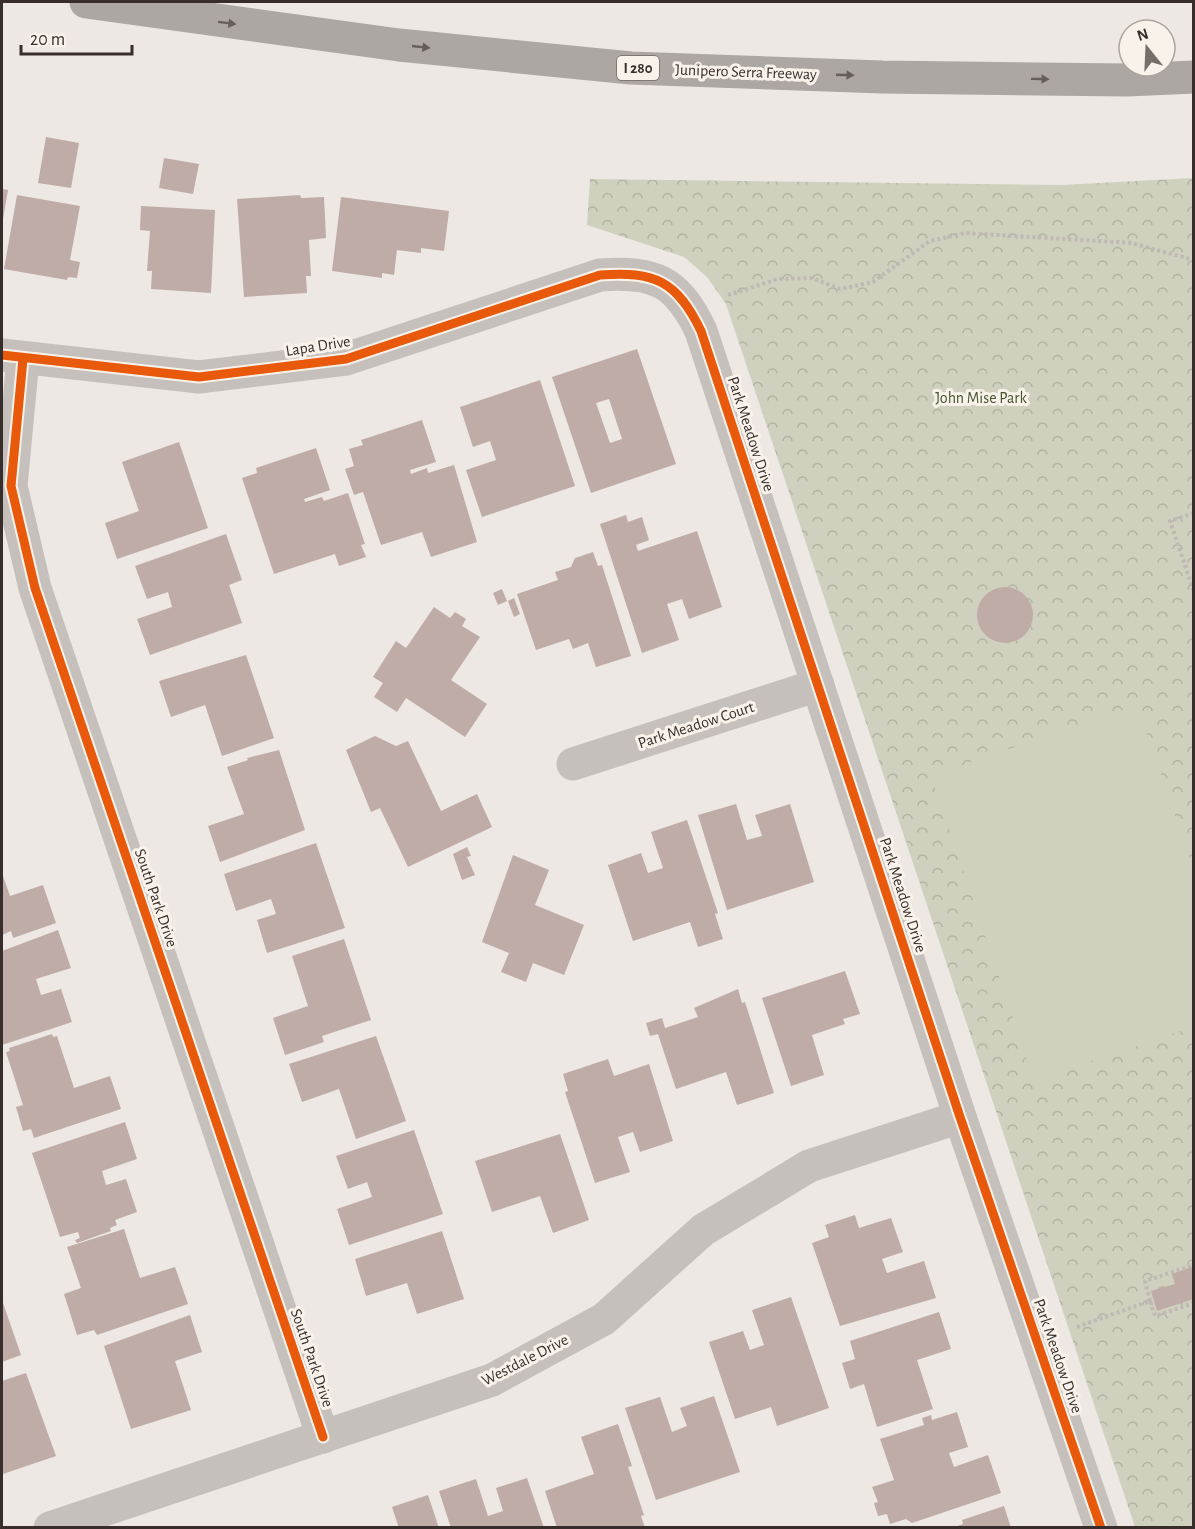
<svg xmlns="http://www.w3.org/2000/svg" width="1195" height="1529" viewBox="0 0 1195 1529" font-family="'Alegreya Sans',sans-serif">
	<style>
		.forest { fill: url(#forest-crowns) }
		.pitch { fill: #cfd1be }
		.building { fill: #bfaca6; fill-rule: evenodd }
		.lines { fill: none; stroke-linecap: round; stroke-linejoin: round }
		.path { stroke: #bfb8b4; stroke-width: 4; stroke-dasharray: 3 3; stroke-linecap: butt }
		.street { stroke: #c6c0bc; stroke-width: 33 }
		.highway { stroke: #aca7a2; stroke-width: 33 }
		.cycleway-casing { stroke: #f9f2eb; stroke-width: 13 }
		.cycleway { stroke: #e8590c; stroke-width: 9 }
		.oneway { fill: #665e5a }
		.labels { text-anchor: middle; dominant-baseline: central; stroke-width: 6; stroke-linejoin: round; paint-order: stroke }
		.shield { fill: #f9f2eb; stroke: #716864; stroke-width: 1.5 }
		.shield-label { font-size: 15px; font-weight: bold; fill: #372d2a }
		.street-label { font-size: 16px; fill: #372d2a; stroke: #f9f2eb }
		.park-label { font-size: 16px; fill: #48542f; stroke: #f9f2eb }
	</style>
	<defs>
		<pattern id="forest-crowns" width="20" height="18" patternUnits="userSpaceOnUse" patternTransform="scale(1.5)"><rect width="20" height="18" fill="#cfd1be"/><path d="M2 6a3 3 0 1 1 6 0M12 15a3 3 0 1 1 6 0" fill="none" stroke="#b2b4a3"/></pattern>
	</defs>
	<rect width="100%" height="100%" fill="#ede8e3"/>
	<polygon class="forest" points="1193,178 1193,1527 1135,1527 726,304 707,277 684,257 587,225 590,179 1062,185"/>
	<polygon class="pitch" points="1137,705 1193,868 1193,1027 1034,1080 931,776"/>
	<g class="building">
		<polygon points="46,137 79,143 71,188 38,183"/>
		<polygon points="164,158 199,164 193,194 159,188"/>
		<polygon points="2,189 8,190 3,219 2,219"/>
		<polygon points="17,195 80,206 70,260 80,262 77,278 68,277 67,280 4,269"/>
		<polygon points="300,195 301,198 324,197 326,238 309,240 311,276 306,276 307,293 244,297 237,199"/>
		<polygon points="341,197 449,211 444,251 421,248 421,253 397,250 394,275 382,273 382,278 332,271"/>
		<polygon points="141,206 215,210 211,293 151,289 152,271 147,271 150,231 140,230"/>
		<path d="M637,349L676,464L591,493L552,377ZM609,399L622,439L610,443L596,403Z"/>
		<polygon points="540,380 575,486 482,517 466,470 496,460 490,441 473,447 460,407"/>
		<polygon points="422,420 436,462 410,470 411,474 427,468 428,473 454,465 477,542 431,557 422,532 381,545 363,492 354,495 345,469 354,466 349,449 363,445 361,440"/>
		<polygon points="179,442 208,528 117,559 105,523 139,511 122,462"/>
		<polygon points="316,448 330,490 304,499 305,502 322,497 324,501 348,493 365,544 361,545 366,557 339,566 335,554 274,574 242,478 257,473 256,468"/>
		<polygon points="626,515 628,522 642,517 649,540 636,545 638,551 697,531 722,607 689,619 682,599 667,604 679,640 642,653 600,524"/>
		<polygon points="226,534 242,580 229,585 242,623 150,655 137,619 172,607 168,592 147,599 135,566"/>
		<polygon points="593,552 598,566 602,565 631,656 596,667 588,643 573,649 569,639 536,650 517,594 558,580 555,572 571,567 575,558"/>
		<circle cx="1005" cy="615" r="28"/>
		<polygon points="502,589 507,601 498,605 493,593"/>
		<polygon points="514,598 520,614 514,617 508,601"/>
		<polygon points="434,607 450,618 455,612 466,619 462,626 480,637 451,680 487,704 465,737 406,698 397,712 374,697 383,683 373,677 396,641 406,648"/>
		<polygon points="246,655 274,738 222,756 205,705 171,717 159,681"/>
		<polygon points="375,736 396,746 408,741 441,811 477,794 492,827 408,867 380,808 371,812 346,750"/>
		<polygon points="279,750 305,830 220,862 208,826 244,814 227,767 248,760 247,758"/>
		<polygon points="736,804 747,840 762,836 755,815 790,804 814,882 727,910 698,815"/>
		<polygon points="687,820 718,913 715,914 723,939 698,947 690,922 633,941 608,865 641,853 648,873 663,868 651,832"/>
		<polygon points="316,843 345,928 267,953 257,920 276,914 271,899 236,911 224,874"/>
		<polygon points="467,847 471,856 467,857 475,875 462,880 453,854"/>
		<polygon points="513,855 549,870 535,905 584,925 564,975 533,963 526,982 501,972 509,953 482,942"/>
		<polygon points="2,873 10,896 43,885 56,923 13,938 11,931 2,935"/>
		<polygon points="58,930 71,968 36,979 41,995 61,989 72,1022 2,1045 2,951"/>
		<polygon points="344,939 371,1020 322,1036 324,1042 285,1055 273,1018 308,1006 292,956"/>
		<polygon points="845,971 860,1014 843,1019 845,1024 812,1035 824,1075 791,1086 762,998"/>
		<polygon points="738,989 742,1003 745,1002 774,1093 737,1105 726,1072 676,1089 658,1034 650,1036 646,1023 662,1018 665,1028 698,1017 694,1008"/>
		<polygon points="52,1034 53,1037 57,1036 74,1088 110,1076 121,1109 34,1138 31,1129 23,1131 16,1107 23,1105 6,1052 10,1051 9,1048"/>
		<polygon points="376,1036 406,1121 356,1139 339,1089 302,1102 289,1064"/>
		<polygon points="608,1059 614,1076 649,1064 673,1141 640,1152 633,1132 618,1137 630,1172 595,1183 565,1092 568,1091 563,1074"/>
		<polygon points="125,1122 137,1159 102,1171 106,1185 126,1179 137,1212 115,1220 117,1225 110,1228 111,1231 77,1243 75,1240 80,1238 78,1232 60,1237 32,1153"/>
		<polygon points="414,1130 443,1214 349,1245 337,1209 372,1197 367,1182 348,1189 336,1156"/>
		<polygon points="560,1134 589,1220 553,1233 540,1196 492,1212 475,1161"/>
		<polygon points="855,1215 859,1228 891,1218 903,1252 882,1259 887,1273 924,1261 936,1298 840,1326 812,1243 829,1237 825,1225"/>
		<polygon points="124,1229 140,1278 175,1267 188,1304 97,1335 94,1330 77,1335 64,1294 81,1288 67,1247"/>
		<polygon points="442,1231 464,1299 417,1314 407,1283 366,1296 355,1259"/>
		<polygon points="1194,1266 1194,1299 1157,1311 1151,1291 1175,1284 1172,1274"/>
		<polygon points="791,1297 829,1408 777,1426 771,1407 735,1419 709,1342 743,1331 750,1350 764,1345 752,1310"/>
		<polygon points="2,1300 21,1355 2,1362"/>
		<polygon points="939,1312 951,1349 917,1360 933,1409 877,1427 864,1384 850,1389 842,1363 855,1359 850,1341"/>
		<polygon points="190,1315 202,1352 175,1361 191,1410 131,1429 104,1346"/>
		<polygon points="26,1373 56,1456 3,1474 2,1381"/>
		<polygon points="714,1396 740,1472 656,1500 625,1408 660,1397 672,1432 687,1426 680,1408"/>
		<polygon points="957,1412 968,1447 949,1453 954,1467 988,1455 1001,1493 912,1523 906,1519 890,1524 887,1514 878,1516 874,1503 878,1502 872,1487 894,1480 880,1439 924,1425 922,1418 931,1415 932,1420"/>
		<polygon points="618,1424 632,1466 628,1467 644,1515 641,1516 645,1528 557,1528 545,1491 594,1474 581,1437"/>
		<polygon points="527,1478 544,1528 451,1528 439,1491 476,1479 488,1516 503,1511 496,1488"/>
		<polygon points="428,1495 439,1528 399,1528 392,1507"/>
		<polygon points="1004,1506 1011,1528 952,1528 963,1524 962,1520"/>
	</g>
	<g class="lines">
		<g class="path">
			<polyline points="728,295 778,279 812,278 840,289 873,282 930,241 965,233 1131,243 1194,260"/>
			<polyline points="1194,513 1170,521 1194,592"/>
			<polyline points="1150,1301 1145,1281 1194,1265"/>
			<polyline points="1077,1327 1150,1301 1155,1316 1194,1303"/>
		</g>
		<g class="street">
			<path d="M2,355L199,377L346,359L600,275C655,271 677,281 701,331L960,1117L1101,1528"/>
			<polyline points="23,359 11,486 35,588 323,1437"/>
			<polyline points="573,764 818,685"/>
			<polyline points="50,1528 492,1380 604,1319 703,1230 809,1166 960,1117"/>
		</g>
		<polyline class="highway" points="86,2 399,45 631,68 882,77 1127,80 1194,77"/>
		<g class="cycleway-casing">
			<g id="cycleway">
				<path d="M2,355L199,377L346,359L600,275C655,271 677,281 701,331L960,1117L1101,1528"/>
				<polyline points="23,359 11,486 35,588 323,1437"/>
			</g>
		</g>
		<use href="#cycleway" class="cycleway"/>
	</g>
	<defs><path id="oneway-solid" d="M-6-.8H1V-3.2L6.5 0L1 3.2V.8H-6Z" transform="scale(1.5)"/></defs>
	<g class="oneway">
		<use href="#oneway-solid" transform="translate(227 23) rotate(7)"/>
		<use href="#oneway-solid" transform="translate(421 47) rotate(6)"/>
		<use href="#oneway-solid" transform="translate(845 75) rotate(2)"/>
		<use href="#oneway-solid" transform="translate(1040 79) rotate(1)"/>
	</g>
	<g class="labels">
		<rect class="shield" x="617" y="56" width="42" height="24" rx="4.5"/>
		<g class="shield-label">
			<text x="638" y="68">I 280</text>
		</g>
		<g class="street-label">
			<text transform="translate(746 72) rotate(2)">Junipero Serra Freeway</text>
			<text transform="translate(318 346) rotate(-9)">Lapa Drive</text>
			<text transform="translate(751 434) rotate(72)">Park Meadow Drive</text>
			<text transform="translate(696 725) rotate(-18)">Park Meadow Court</text>
			<text transform="translate(903 895) rotate(72)">Park Meadow Drive</text>
			<text transform="translate(156 898) rotate(71)">South Park Drive</text>
			<text transform="translate(1058 1356) rotate(71)">Park Meadow Drive</text>
			<text transform="translate(312 1358) rotate(71)">South Park Drive</text>
			<text transform="translate(525 1360) rotate(-27)">Westdale Drive</text>
		</g>
		<g class="park-label">
			<text x="981" y="398">John Mise Park</text>
		</g>
	</g>
	<rect width="1195" height="1529" fill="none" stroke="#372d2a" stroke-width="6"/>
	<g transform="translate(1147 48) rotate(342)"><circle r="28" fill="#f9f2eb" stroke="#aba39e" stroke-width="1.5"/>
	<path d="M0-4.5L10 22L0 15L-10 22Z" fill="#776e6b"/>
	<text y="-9" font-size="16" font-weight="bold" text-anchor="middle" fill="#372d2a">N</text>
	</g>
	<path d="M21 45v9h111v-9" fill="none" stroke="#372d2a" stroke-width="3"/>
	<text x="30" y="45" font-size="18" fill="#372d2a" stroke="#f9f2eb" stroke-width="4.5" paint-order="stroke">20 m</text>
</svg>
